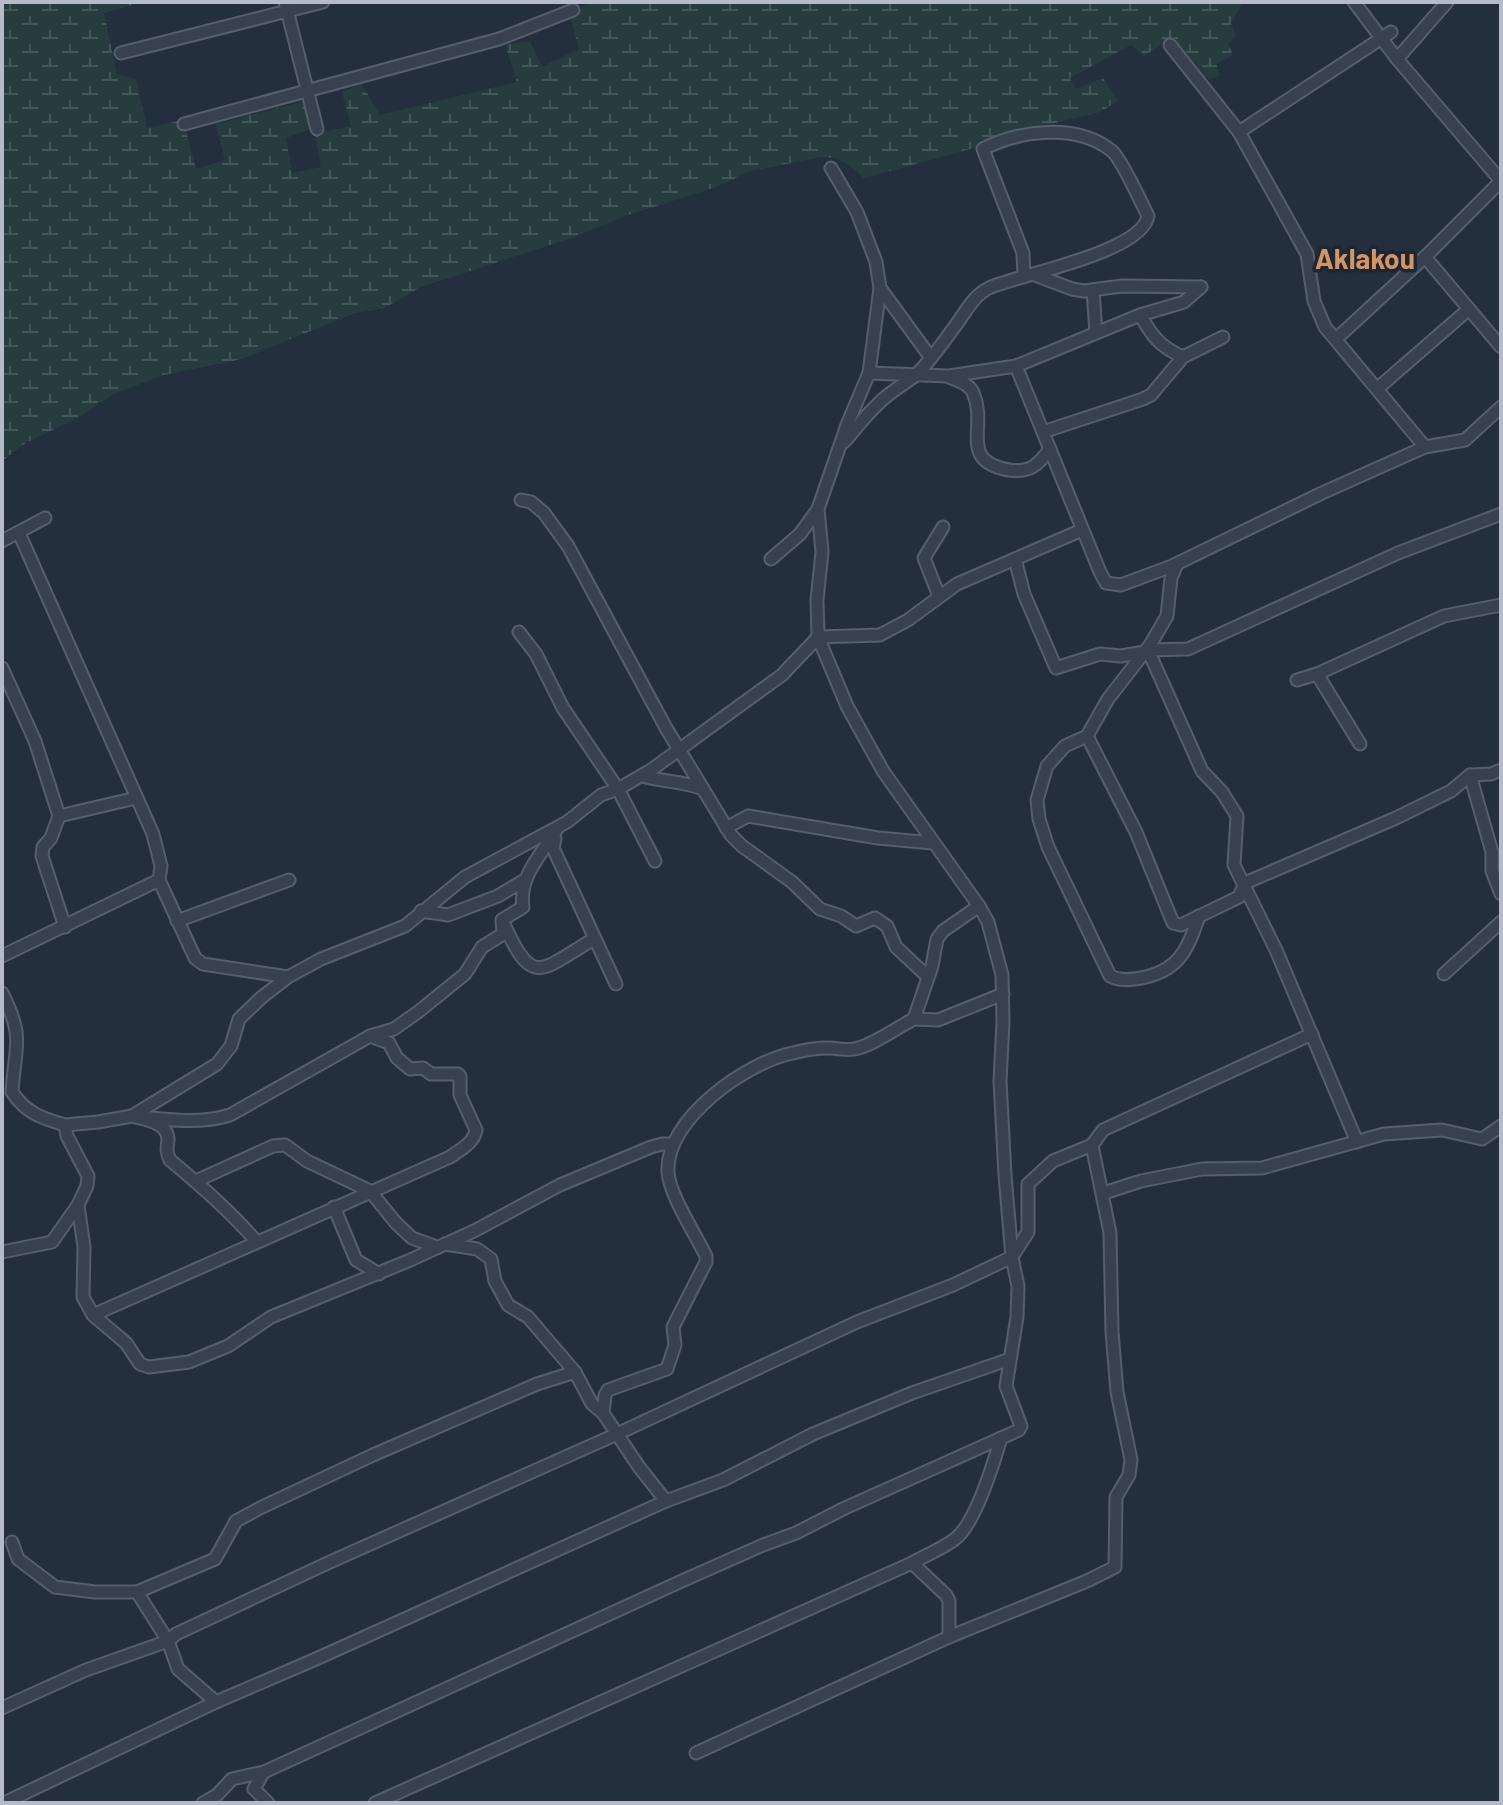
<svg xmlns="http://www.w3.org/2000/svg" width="1503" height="1805" viewBox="0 0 1503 1805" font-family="Barlow,sans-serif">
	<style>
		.wetland { fill: url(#wetland-marsh) }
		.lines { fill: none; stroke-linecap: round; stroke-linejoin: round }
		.minor-casing { stroke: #565f6c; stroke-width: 15 }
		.minor { stroke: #38414e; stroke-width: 11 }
		.labels { text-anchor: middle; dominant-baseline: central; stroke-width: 7; stroke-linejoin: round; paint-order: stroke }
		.quarter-label { font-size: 28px; font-weight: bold; fill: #d59563; stroke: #1d2633 }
	</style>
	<defs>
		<pattern id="wetland-marsh" width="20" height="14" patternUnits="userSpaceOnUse" patternTransform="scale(2)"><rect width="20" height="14" fill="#263c3f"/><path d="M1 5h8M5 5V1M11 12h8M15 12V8" fill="none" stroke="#435659"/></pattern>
	</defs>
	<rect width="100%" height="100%" fill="#242f3e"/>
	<polygon class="wetland" points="2,2 143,2 104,13 117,74 136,79 147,128 183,120 196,169 225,160 216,124 305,101 310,129 286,138 292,173 321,167 315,134 351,126 342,92 362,84 380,115 517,82 505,44 530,41 542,67 579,49 571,18 580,13 582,6 593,2 1243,2 1231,23 1236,36 1228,44 1233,55 1216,64 1220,75 1209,80 1173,37 1144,56 1131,45 1070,78 1076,89 1103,78 1118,101 1100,112 1006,135 974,148 864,178 849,165 836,158 821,157 751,171 716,187 625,216 574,237 421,287 385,308 355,313 242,359 163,375 114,394 79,417 24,444 2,461"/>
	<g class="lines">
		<g class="minor-casing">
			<g id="minor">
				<polyline points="285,2 317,129"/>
				<polyline points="1354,2 1397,59 1501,181"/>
				<polyline points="1170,45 1239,132 1307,254 1314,301 1325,327 1425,447"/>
				<polyline points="121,53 323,2"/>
				<polyline points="1397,59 1447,2"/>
				<polyline points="184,124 499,39 573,10"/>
				<polyline points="1239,132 1391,32"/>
				<polyline points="1425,257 1501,347"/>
				<polyline points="1035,275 1072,289 1084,291 1122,286 1201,287"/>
				<polyline points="880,288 931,358"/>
				<polyline points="1093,290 1096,333"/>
				<polyline points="1336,339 1425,257 1501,181"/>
				<path d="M1183,357C1159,346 1153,337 1140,315L1184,302L1201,287"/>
				<polyline points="1016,366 1100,572 1106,583 1121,585 1172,566 1322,493 1425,447 1465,440 1501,407"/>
				<polyline points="869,373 949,376 1016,366 1140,315"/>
				<path d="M949,377C958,381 971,384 974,395C987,428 958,461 1009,470C1030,473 1038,465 1050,449"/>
				<polyline points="1378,388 1469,309"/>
				<polyline points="1043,432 1143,399 1151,395 1183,357 1223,337"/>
				<path d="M844,442C855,430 865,416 877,405C888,393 903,385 916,375C932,359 945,340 958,322C968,308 975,294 991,287C1023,274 1142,252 1148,216C1141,202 1122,160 1112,151C1077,123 1020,130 983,149L1023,253L1024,277"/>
				<polyline points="521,500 531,502 544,513 568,546 666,728 731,835 742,846 792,882 820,909 841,916 856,926 875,918 887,926 896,947 927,976"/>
				<polyline points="19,533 153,834 161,866 159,880 195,958 203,964 288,977"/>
				<polyline points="2,541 45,518"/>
				<polyline points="771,559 800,534 818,509"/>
				<polyline points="1015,559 1024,594 1056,668 1100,654 1121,656 1145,652"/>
				<path d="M1177,564L1171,578L1167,616L1150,645L1108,699L1087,736L1065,746L1047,766L1037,800L1039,819L1048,847L1110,976C1120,981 1130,980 1141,978C1179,971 1188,949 1199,916"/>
				<polyline points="939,596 924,558 943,527"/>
				<polyline points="519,632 536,654 563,708 618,789 655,861"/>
				<polyline points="2,668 35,741 59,816 51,838 43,847 42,856 65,927"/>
				<polyline points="1317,674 1360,744"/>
				<polyline points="1297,680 1317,674 1444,616 1501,605"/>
				<polyline points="1087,736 1136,832 1173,923 1181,925 1239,897 1245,883 1396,818 1451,791 1470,775 1491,774 1501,770"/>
				<polyline points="1470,775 1492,852 1492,871 1501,894"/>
				<path d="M643,776C663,782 683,781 703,789"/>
				<polyline points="59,816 136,798"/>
				<polyline points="726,828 748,816 878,838 933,843"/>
				<polyline points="555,839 553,848 616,984"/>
				<polyline points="421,911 448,915 498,896 523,881"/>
				<polyline points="177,921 289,880"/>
				<path d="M504,924C533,990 542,969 594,939"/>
				<polyline points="2,956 159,880"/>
				<polyline points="1444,974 1501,922"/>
				<path d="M2,993C25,1038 15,1045 12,1092C26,1113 41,1118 65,1125L67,1136L88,1176L87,1186L78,1205L84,1247L83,1297L93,1315L126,1343L140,1364L149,1367L189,1362L228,1346L271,1317L408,1261L474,1231L560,1185L651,1147L662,1144H673"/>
				<polyline points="914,1019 938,1020 1003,994"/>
				<polyline points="65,1125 98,1122 132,1116 217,1064 231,1046 239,1019 262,997 288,977 321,959 405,926 465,877 567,822 601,795 618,789 651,770 782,675 818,637 880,635 908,620 957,584 1082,530"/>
				<polyline points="1357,1142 1276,950 1234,865 1237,816 1222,792 1202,771 1148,650 1188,649 1398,553 1501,514"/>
				<polyline points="196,1181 273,1146 285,1145 307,1161 370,1191 396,1223 412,1238 437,1247"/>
				<polyline points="1104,1193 1141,1181 1202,1169 1262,1168 1384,1134 1442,1130 1482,1139 1501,1126"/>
				<polyline points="334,1207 356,1260 379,1274"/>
				<path d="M256,1241C230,1211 201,1186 170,1160C166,1152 167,1148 168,1140C168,1122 146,1120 132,1116C166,1119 197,1125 230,1115L370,1036L394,1029L418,1012L465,974L482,947L503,934L502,920L523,907C518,875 543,854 558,827"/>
				<polyline points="445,1244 477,1249 491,1259 495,1281 508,1305 528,1317 575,1372"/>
				<polyline points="2,1252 52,1242 78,1205"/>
				<path d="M93,1315L450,1157C460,1150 474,1143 476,1130L460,1095V1076L458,1074H431L423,1068L410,1069L397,1058L389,1043L370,1036"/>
				<path d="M603,1413L605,1395L608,1390L667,1369L675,1345L673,1327L706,1262V1256C696,1235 669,1194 668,1172C665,1119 747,1062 793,1053C804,1050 818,1048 829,1048C838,1048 846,1051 854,1049C870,1047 898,1027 914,1019L932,966L937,939L943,931L979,906"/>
				<polyline points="12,1542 18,1559 55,1587 95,1592 137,1592 168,1641 178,1669 216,1702"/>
				<polyline points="912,1563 946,1595 949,1601 949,1637"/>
				<polyline points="137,1592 215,1559 236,1521 260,1508 373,1455 537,1384 575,1372 592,1404 603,1413 639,1467 666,1501"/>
				<polyline points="2,1708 86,1670 168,1641 176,1634 330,1562 617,1434 857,1322 953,1285 1012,1257 1028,1232 1028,1184 1053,1161 1092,1145"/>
				<polyline points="696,1753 949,1637 1087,1581 1115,1567 1116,1497 1129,1475 1131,1460 1117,1392 1112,1332 1110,1233 1092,1145 1103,1130 1312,1034"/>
				<polyline points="263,1773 254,1789 268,1803"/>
				<polyline points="4,1803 216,1702 316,1659 666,1501 723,1480 813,1434 912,1393 1010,1359"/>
				<polyline points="203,1803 217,1795 232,1779 264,1772 684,1580 763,1545 796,1533 845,1508 1019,1430 1021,1426 1006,1386 1017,1317 1018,1286 1012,1257 1005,1175 1000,1081 1003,1022 1002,975 988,922 979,906 883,771 847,706 818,637 817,600 822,552 818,509 847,425 869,373 880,288 876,262 857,212 831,168"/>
				<path d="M375,1803L912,1563C926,1555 942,1549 955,1539C975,1524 994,1462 1001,1438"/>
			</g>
		</g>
		<use href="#minor" class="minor"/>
	</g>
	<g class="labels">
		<g class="quarter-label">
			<text x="1365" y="258">Aklakou</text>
		</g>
	</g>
	<rect width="1503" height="1805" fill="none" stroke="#b4bcc9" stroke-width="8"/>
</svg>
